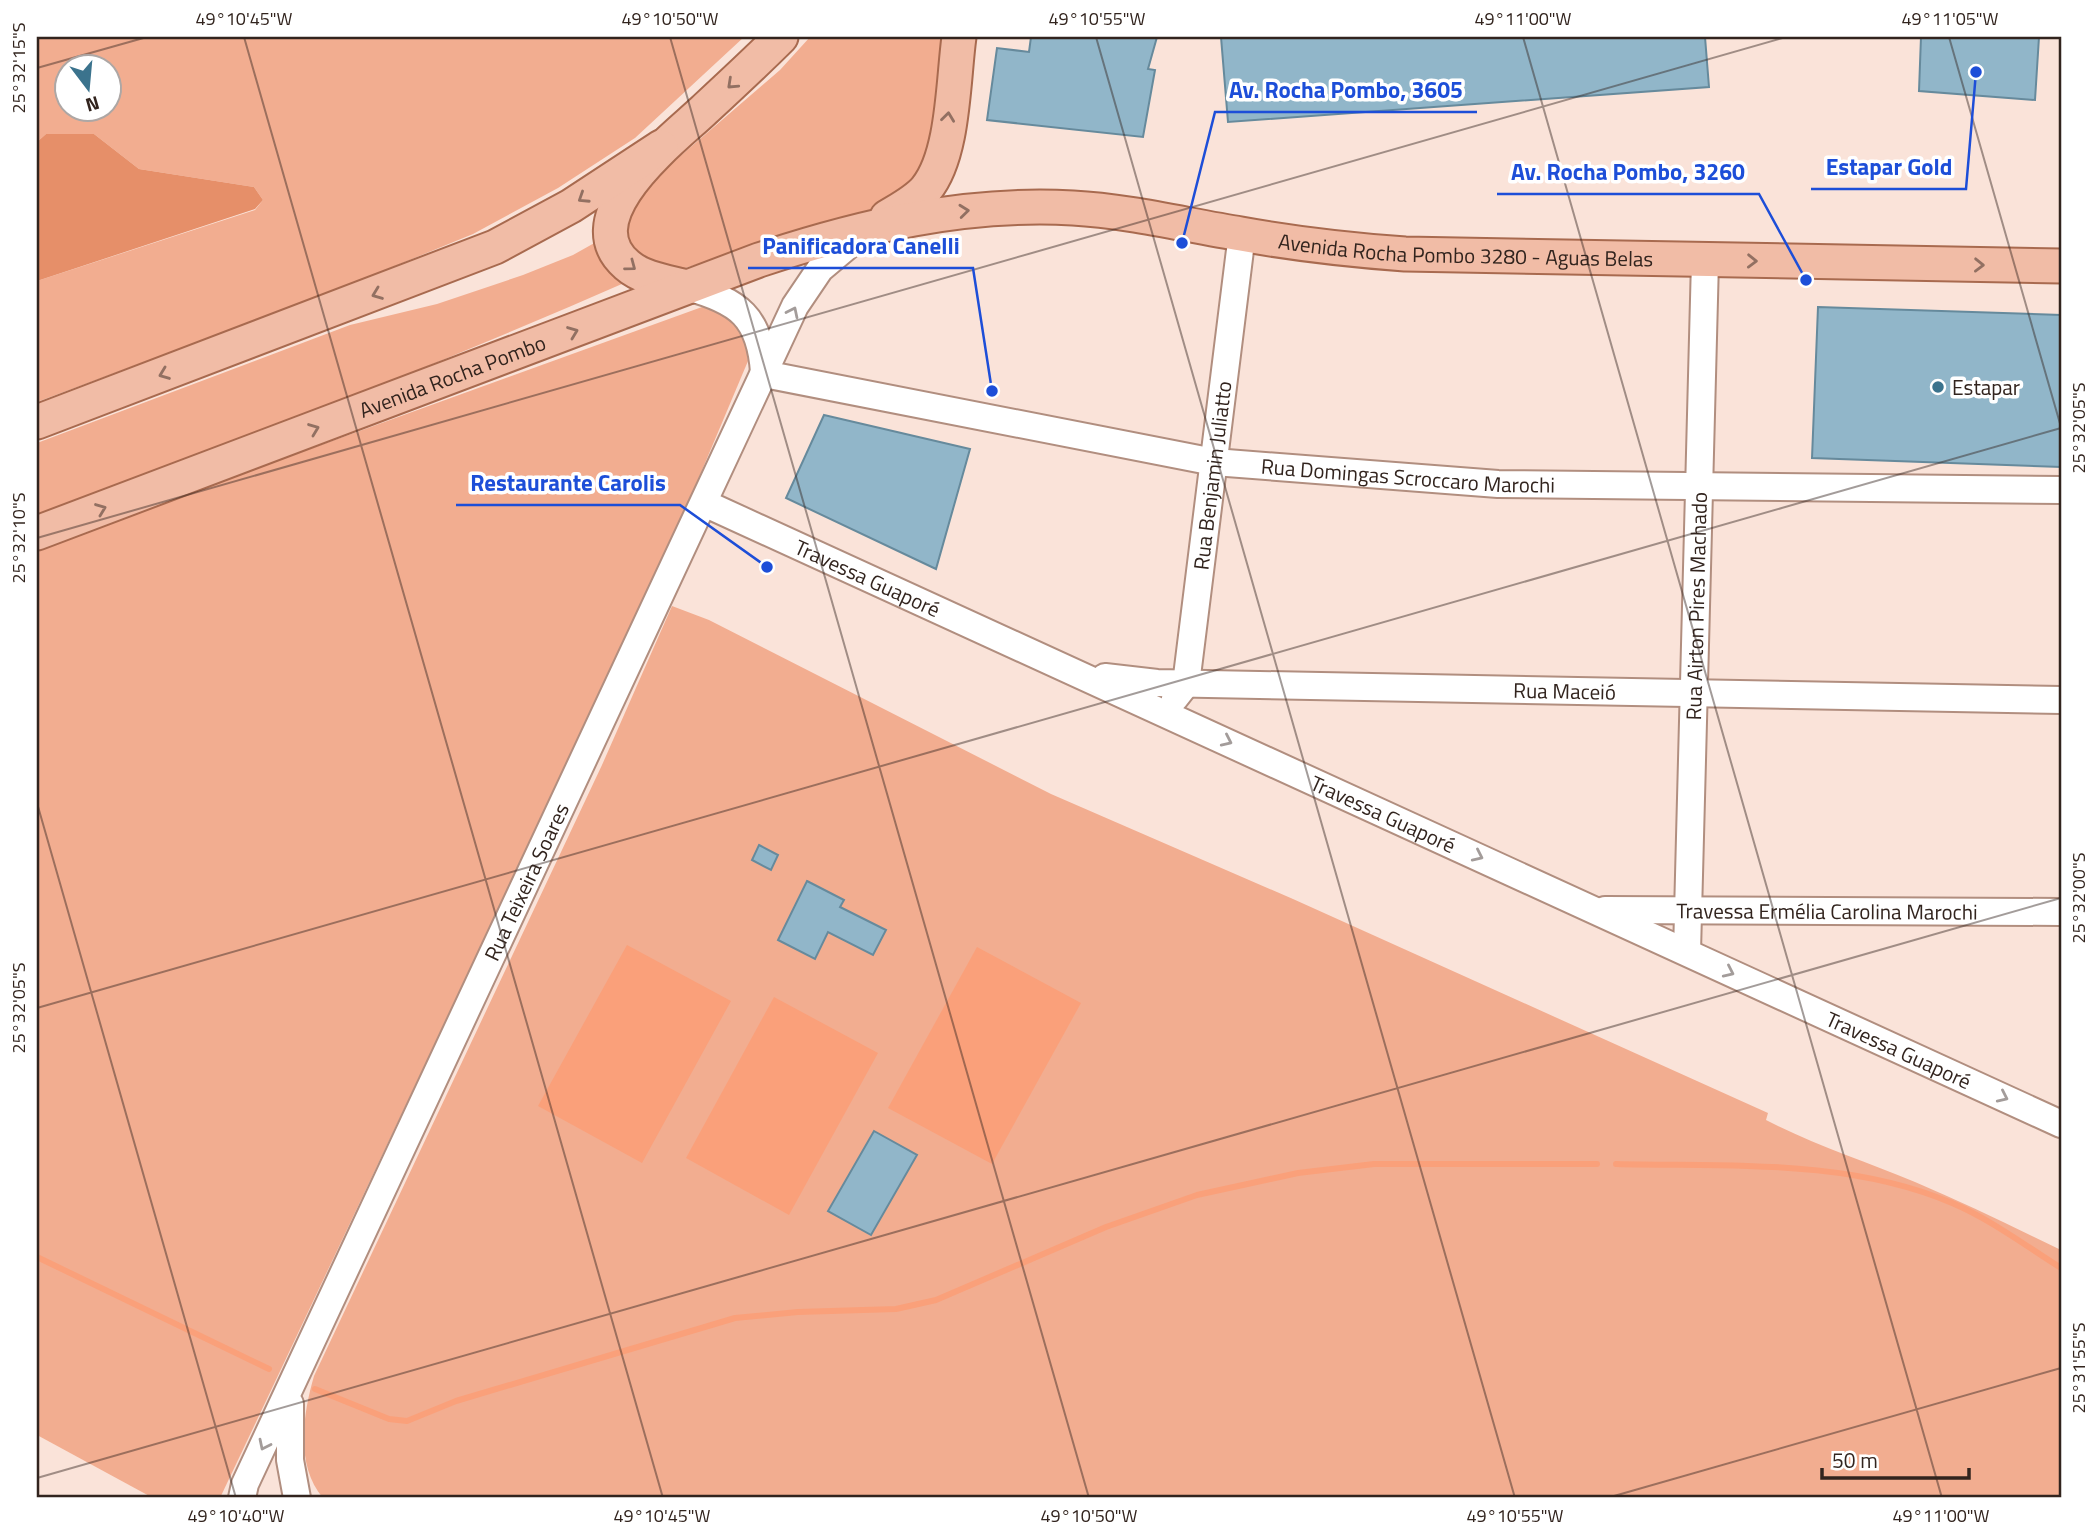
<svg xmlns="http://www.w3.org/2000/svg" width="2098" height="1535" viewBox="0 0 2098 1535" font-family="'Titillium Web',sans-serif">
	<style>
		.green { fill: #f2ad90; fill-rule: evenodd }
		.forest { fill: #e68f69 }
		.water { fill: #faa07a }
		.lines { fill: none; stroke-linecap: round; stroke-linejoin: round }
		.stream { stroke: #faa07a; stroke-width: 6 }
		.building { fill: #91b6c9; stroke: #668a9c; stroke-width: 2 }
		.minor-casing { stroke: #b18e7f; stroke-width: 30 }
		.major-casing { stroke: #a86a4f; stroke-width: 37 }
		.minor { stroke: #fff; stroke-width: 26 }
		.major { stroke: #f1bca6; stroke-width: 33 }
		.oneway { stroke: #927062 }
		.oneway2 { stroke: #a39c9a }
		.ticks { fill: none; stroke: #32241e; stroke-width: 2; stroke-opacity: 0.45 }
		.poi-dot { fill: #3b738d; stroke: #fff; stroke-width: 2.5 }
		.labels { text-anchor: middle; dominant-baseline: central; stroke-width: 7; stroke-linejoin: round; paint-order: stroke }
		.street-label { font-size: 21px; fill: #32241e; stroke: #fff }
		.poi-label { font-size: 21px; fill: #32241e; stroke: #fff; text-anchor: start }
		.leader { fill: none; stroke: #1d4ed8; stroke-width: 2.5 }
		.callout-dot { fill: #1d4ed8; stroke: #fff; stroke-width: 2.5 }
		.callout-label { font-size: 23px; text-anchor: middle; font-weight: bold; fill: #1d4ed8; stroke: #fff; stroke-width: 7; stroke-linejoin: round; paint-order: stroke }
		.neatline { fill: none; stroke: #32241e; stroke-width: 2.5 }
		.ticks-label { font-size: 18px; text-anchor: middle; fill: #32241e }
	</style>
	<rect width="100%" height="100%" fill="#fae3d9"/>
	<g class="green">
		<path d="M37,37H744L635,138L558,188L473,234L334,291L37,402V281L255,210L263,200L254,187L139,169L94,134H46L37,142ZM66,66H108V108H66Z"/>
		<polygon points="810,37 949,37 936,163 880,209 675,271 636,260 623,223 642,189 780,70"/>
		<path d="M605,237L631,280C435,366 237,443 37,517V443L350,325L437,304L523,275L573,255Z"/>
		<polygon points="702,307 723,310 744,328 748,361 668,551 220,1498 153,1498 37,1435 37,548"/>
		<path d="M672,606L709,620L1051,794L1293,899L1768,1113L1766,1120C1814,1145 1865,1161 1915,1182C1965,1203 2013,1227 2061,1250V1498H323C295,1465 303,1414 314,1376L602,765Z"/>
	</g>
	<polygon class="forest" points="46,134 94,134 139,169 254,187 263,200 255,209 37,281 37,142"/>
	<g class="water">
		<polygon points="627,945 731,1001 642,1163 538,1106"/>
		<polygon points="977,947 1081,1003 992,1164 888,1108"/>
		<polygon points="774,997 878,1053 789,1215 686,1158"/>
	</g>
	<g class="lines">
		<g class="stream">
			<path d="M1616,1164C1728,1167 1846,1158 1952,1203C1990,1219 2026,1246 2061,1268"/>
			<polyline points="37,1257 269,1369"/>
			<polyline points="315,1389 389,1419 407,1421 456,1401 735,1318 798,1312 896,1309 936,1300 1106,1227 1197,1195 1298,1173 1374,1164 1597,1164"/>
		</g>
	</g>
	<g class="building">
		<polygon points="1031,37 1157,37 1148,69 1155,70 1143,137 987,120 997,48 1029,52"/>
		<polygon points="1221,37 1705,37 1709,87 1228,122"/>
		<polygon points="1921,37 2039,37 2035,100 1919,91"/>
		<polygon points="1818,307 2061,315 2061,467 1812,458"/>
		<polygon points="824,415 970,449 936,569 786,498"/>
		<polygon points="759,845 778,855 771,870 752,860"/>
		<polygon points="807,881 844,900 840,907 886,930 873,955 828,932 815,959 778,940"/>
		<polygon points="874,1131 917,1155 871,1235 828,1211"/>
	</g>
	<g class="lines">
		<g class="minor-casing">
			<g id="minor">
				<path d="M687,287C739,301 760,317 764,372"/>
				<path id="s1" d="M764,374L1214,462L1498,484L2061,490"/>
				<path id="s2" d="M704,503L2061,1124"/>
				<path id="s3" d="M1105,677L1157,683L2061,700"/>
				<path id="s4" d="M1175,698L1186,684L1242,234"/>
				<path id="s5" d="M1605,910L2061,912"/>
				<path id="s6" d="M1687,952L1705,261"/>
				<polyline points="290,1404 290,1460 297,1498"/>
				<path id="s7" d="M242,1498L245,1484L795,306L820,269L863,233"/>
			</g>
		</g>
		<g class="major-casing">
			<g id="major">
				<path d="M887,217C900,209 916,201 926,189C954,155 953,80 959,37"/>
				<path d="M687,287C668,282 643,279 627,265C571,217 672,140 703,111C730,86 756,62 781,37"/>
				<polyline points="37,422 495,247 571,206 661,147"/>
				<path id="s8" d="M37,533L759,260C862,226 964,202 1073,208C1129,211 1185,225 1241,234C1296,244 1350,250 1405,254L2061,266"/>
			</g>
		</g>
		<use href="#minor" class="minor"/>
		<use href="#major" class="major"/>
	</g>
	<defs><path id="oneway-chevron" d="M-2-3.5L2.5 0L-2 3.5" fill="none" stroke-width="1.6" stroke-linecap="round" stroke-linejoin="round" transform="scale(1.75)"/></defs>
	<g class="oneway">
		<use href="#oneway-chevron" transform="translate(732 84) rotate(137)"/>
		<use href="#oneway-chevron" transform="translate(948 117) rotate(-83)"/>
		<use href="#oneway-chevron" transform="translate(583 198) rotate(147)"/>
		<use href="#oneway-chevron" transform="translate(964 211) rotate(-6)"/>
		<use href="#oneway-chevron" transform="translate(1752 261) rotate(1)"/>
		<use href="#oneway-chevron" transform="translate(1979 265) rotate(1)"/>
		<use href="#oneway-chevron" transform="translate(631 266) rotate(37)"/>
		<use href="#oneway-chevron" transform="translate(377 294) rotate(159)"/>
		<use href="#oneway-chevron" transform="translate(573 332) rotate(-21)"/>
		<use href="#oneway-chevron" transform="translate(164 374) rotate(159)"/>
		<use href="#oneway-chevron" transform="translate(314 429) rotate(-21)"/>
		<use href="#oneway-chevron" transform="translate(101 509) rotate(-21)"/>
	</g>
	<g class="oneway2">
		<use href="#oneway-chevron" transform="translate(793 312) rotate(-64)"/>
		<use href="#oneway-chevron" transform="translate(1227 741) rotate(25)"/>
		<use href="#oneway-chevron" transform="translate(1478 856) rotate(25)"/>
		<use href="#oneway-chevron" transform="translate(1729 972) rotate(25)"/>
		<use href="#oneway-chevron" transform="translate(2003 1097) rotate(25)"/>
		<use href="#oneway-chevron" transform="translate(264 1445) rotate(116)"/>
	</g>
	<path class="ticks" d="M244,37L663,1498M670,37L1089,1498M1096,37L1515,1498M1523,37L1942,1498M1949,37L2061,427M37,68L147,37M37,538L1786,37M37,803L236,1498M37,1008L2061,428M37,1478L2061,898M1607,1498L2061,1368"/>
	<circle class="poi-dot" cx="1938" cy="387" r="7"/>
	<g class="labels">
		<g class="street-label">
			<text stroke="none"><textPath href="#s8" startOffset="1488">Avenida Rocha Pombo 3280 - Aguas Belas</textPath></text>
			<text stroke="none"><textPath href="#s8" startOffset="444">Avenida Rocha Pombo</textPath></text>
			<text stroke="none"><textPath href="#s1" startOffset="653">Rua Domingas Scroccaro Marochi</textPath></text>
			<text stroke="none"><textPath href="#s4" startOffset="228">Rua Benjamin Juliatto</textPath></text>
			<text stroke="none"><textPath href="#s2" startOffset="180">Travessa Guaporé</textPath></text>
			<text stroke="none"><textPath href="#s6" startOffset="346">Rua Airton Pires Machado</textPath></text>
			<text stroke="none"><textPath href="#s3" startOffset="460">Rua Maceió</textPath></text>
			<text stroke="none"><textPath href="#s2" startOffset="747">Travessa Guaporé</textPath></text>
			<text stroke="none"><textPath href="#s7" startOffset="679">Rua Teixeira Soares</textPath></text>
			<text stroke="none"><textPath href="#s5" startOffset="222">Travessa Ermélia Carolina Marochi</textPath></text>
			<text stroke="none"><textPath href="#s2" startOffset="1314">Travessa Guaporé</textPath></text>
		</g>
		<g class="poi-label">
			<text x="1952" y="387">Estapar</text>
		</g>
	</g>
	<path class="leader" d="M1182 243L1215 112H1477M1976 72L1966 189H1811M1806 280L1759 194H1497M992 391L973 268H748M767 567L680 505H456"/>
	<g class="callout-dot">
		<circle cx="1182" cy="243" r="7"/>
		<circle cx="1976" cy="72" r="7"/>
		<circle cx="1806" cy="280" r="7"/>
		<circle cx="992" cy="391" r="7"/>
		<circle cx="767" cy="567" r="7"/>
	</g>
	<g class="callout-label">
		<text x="1346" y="98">Av. Rocha Pombo, 3605</text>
		<text x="1889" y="175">Estapar Gold</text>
		<text x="1628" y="180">Av. Rocha Pombo, 3260</text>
		<text x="861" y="254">Panificadora Canelli</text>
		<text x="568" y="491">Restaurante Carolis</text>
	</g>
	<rect width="2098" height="1535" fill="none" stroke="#ffffff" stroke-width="77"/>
	<g transform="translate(88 88) rotate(164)"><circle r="33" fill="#ffffff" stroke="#ada7a5" stroke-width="2"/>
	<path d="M0-5L12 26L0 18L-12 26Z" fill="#3b738d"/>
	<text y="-10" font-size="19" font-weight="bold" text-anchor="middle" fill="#32241e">N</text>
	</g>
	<path d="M1822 1468v10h147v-10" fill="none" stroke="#32241e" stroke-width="3.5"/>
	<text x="1832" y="1468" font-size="21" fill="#32241e" stroke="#ffffff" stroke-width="5" paint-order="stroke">50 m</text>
	<rect x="38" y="38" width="2022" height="1458" class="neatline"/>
	<g class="ticks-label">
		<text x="244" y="25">49°10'45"W</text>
		<text x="670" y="25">49°10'50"W</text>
		<text x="1097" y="25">49°10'55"W</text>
		<text x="1523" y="25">49°11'00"W</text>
		<text x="1950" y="25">49°11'05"W</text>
		<text transform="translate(19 68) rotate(-90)" y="6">25°32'15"S</text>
		<text transform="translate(2079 428) rotate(-90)" y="6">25°32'05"S</text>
		<text transform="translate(19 538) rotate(-90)" y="6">25°32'10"S</text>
		<text transform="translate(2079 898) rotate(-90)" y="6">25°32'00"S</text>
		<text transform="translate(19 1008) rotate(-90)" y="6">25°32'05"S</text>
		<text transform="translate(2079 1368) rotate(-90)" y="6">25°31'55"S</text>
		<text x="236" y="1522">49°10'40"W</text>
		<text x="662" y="1522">49°10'45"W</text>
		<text x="1089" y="1522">49°10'50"W</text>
		<text x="1515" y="1522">49°10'55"W</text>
		<text x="1941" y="1522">49°11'00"W</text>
	</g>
</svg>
